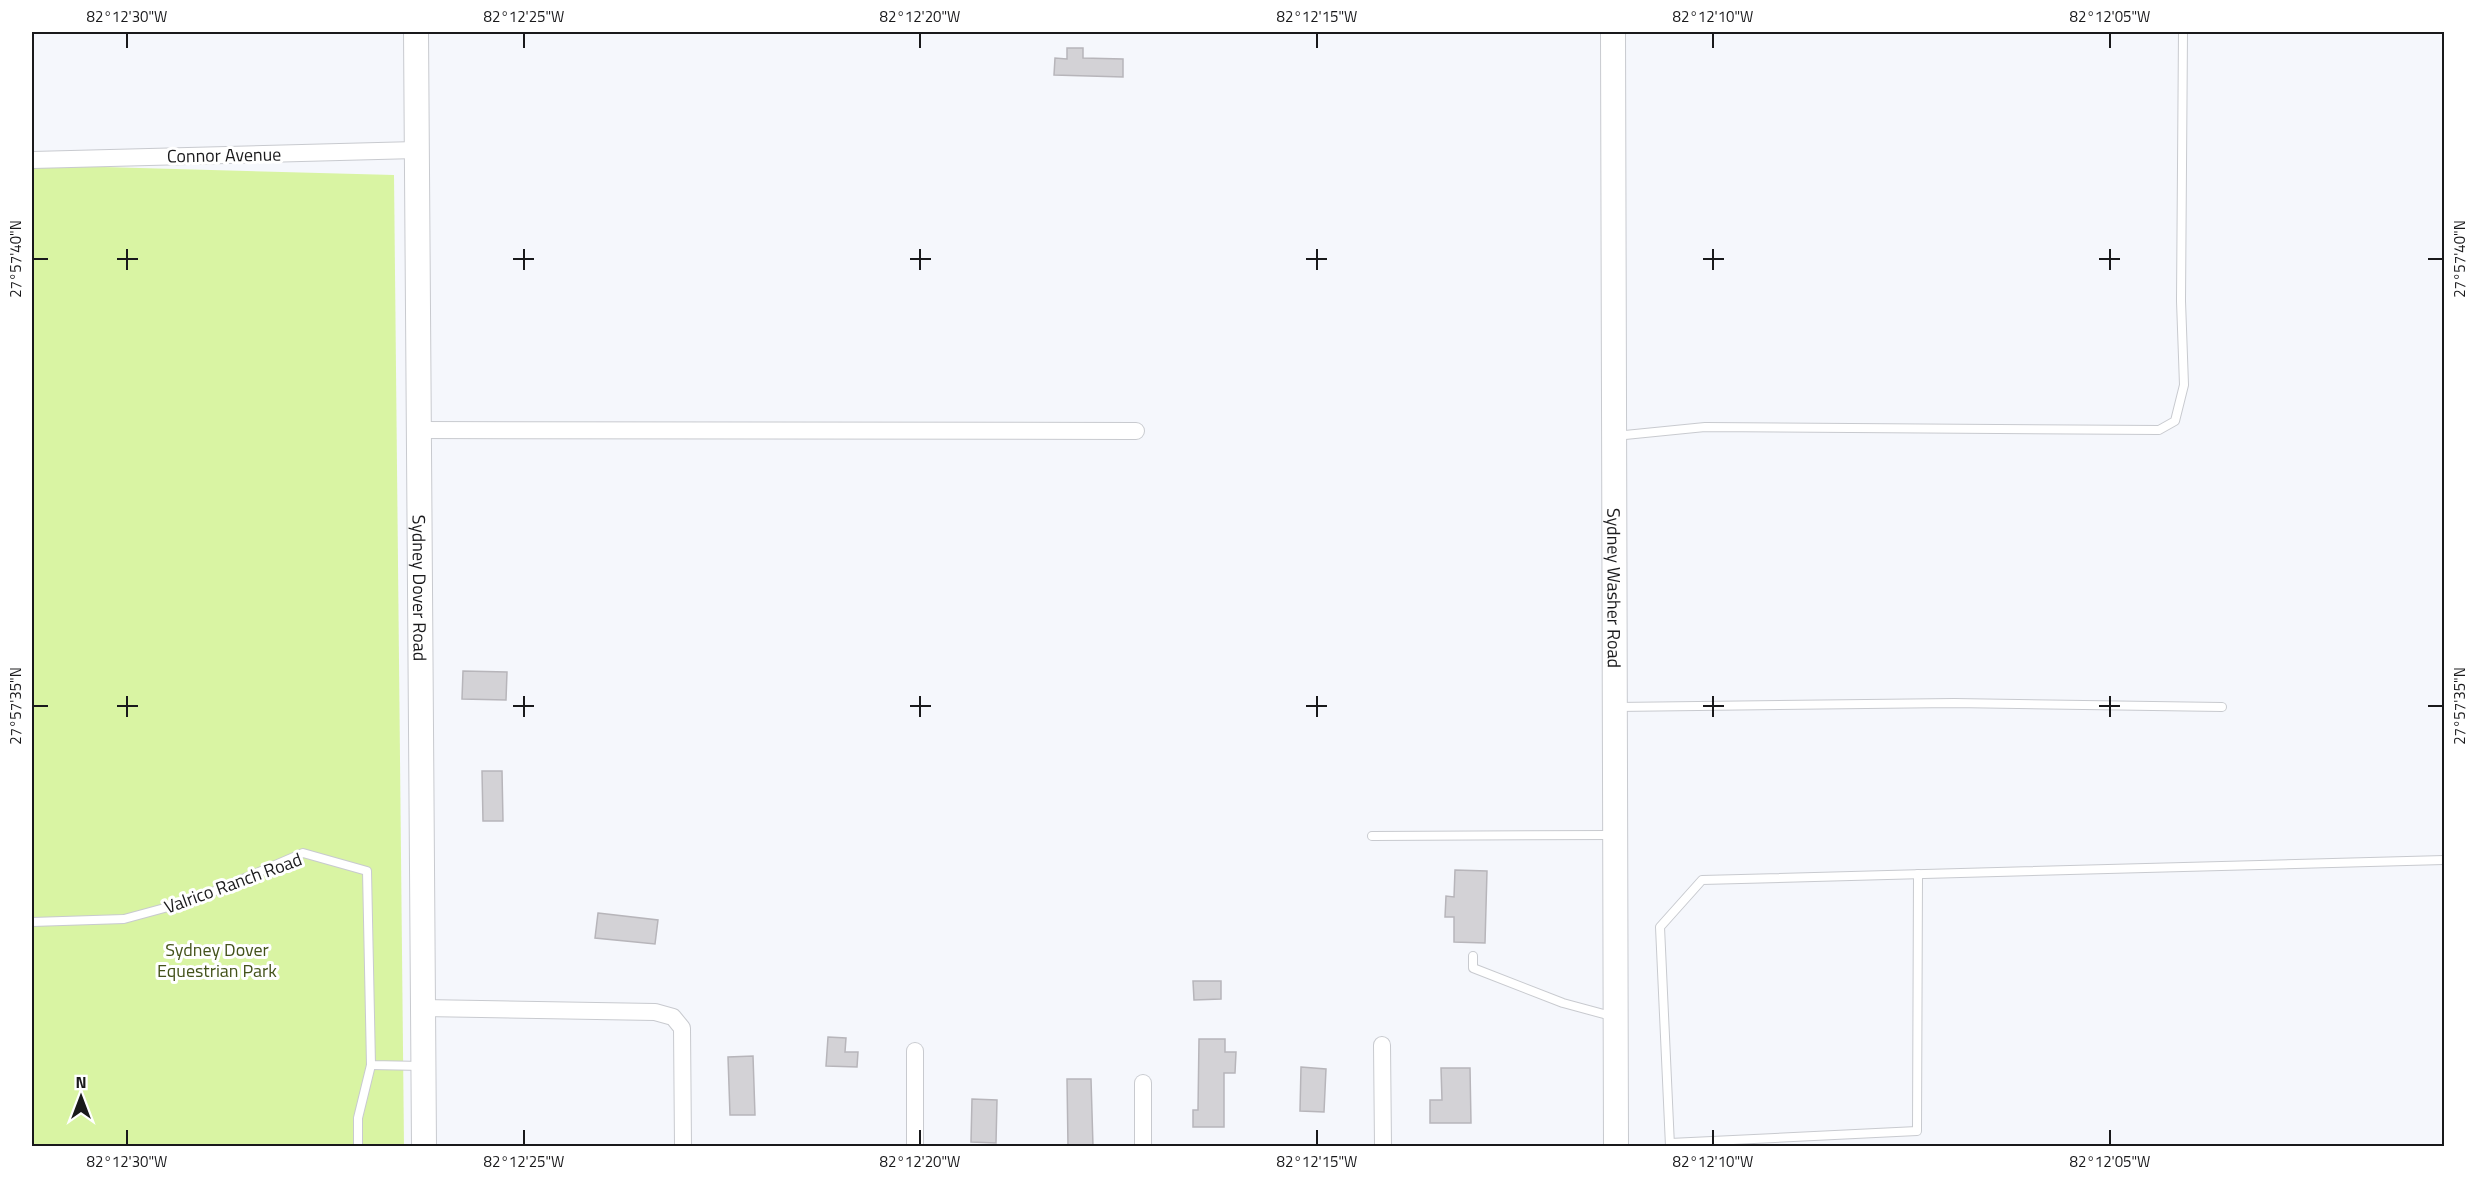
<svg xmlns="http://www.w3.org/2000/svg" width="2476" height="1178" viewBox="0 0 2476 1178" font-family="'Titillium Web',sans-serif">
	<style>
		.green { fill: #d9f4a3 }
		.building { fill: #d3d2d6; stroke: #b7b5ba; stroke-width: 1.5 }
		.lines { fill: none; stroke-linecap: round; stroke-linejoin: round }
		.lane-casing { stroke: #c8cacf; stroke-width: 10 }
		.street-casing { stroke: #c8cacf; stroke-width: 18 }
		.secondary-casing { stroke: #c8cacf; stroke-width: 26 }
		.lane { stroke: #fff; stroke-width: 8 }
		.street { stroke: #fff; stroke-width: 16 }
		.secondary { stroke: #fff; stroke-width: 24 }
		.ticks { fill: none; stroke: #19191b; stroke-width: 2 }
		.labels { text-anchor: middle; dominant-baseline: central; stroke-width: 6; stroke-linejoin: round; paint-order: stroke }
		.street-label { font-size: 18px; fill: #19191b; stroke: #fff }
		.park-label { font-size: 18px; fill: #43521a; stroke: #fff }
		.neatline { fill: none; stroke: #19191b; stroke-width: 2 }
		.ticks-label { font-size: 15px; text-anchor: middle; fill: #19191b }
	</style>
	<rect width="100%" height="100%" fill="#f5f7fc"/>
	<polygon class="green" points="32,165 394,175 404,1146 32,1146"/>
	<g class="building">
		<polygon points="1067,48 1083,48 1083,58 1123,59 1123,77 1054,75 1055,58 1067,59"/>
		<polygon points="463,671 507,672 506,700 462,699"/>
		<polygon points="482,771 502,771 503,821 483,821"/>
		<polygon points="1455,870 1487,871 1485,943 1454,942 1454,917 1445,917 1446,896 1454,897"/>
		<polygon points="598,913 658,920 655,944 595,938"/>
		<polygon points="1193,981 1221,981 1221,999 1194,1000"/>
		<polygon points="828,1037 846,1038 845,1052 858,1052 857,1067 826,1066"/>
		<polygon points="1199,1039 1225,1039 1225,1052 1236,1052 1235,1073 1224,1073 1224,1127 1193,1127 1193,1110 1198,1110"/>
		<polygon points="753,1056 755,1115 730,1115 728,1057"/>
		<polygon points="1301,1067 1326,1069 1324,1112 1300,1111"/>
		<polygon points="1441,1068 1470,1068 1471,1123 1430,1123 1430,1100 1442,1100"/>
		<polygon points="1067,1079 1091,1079 1093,1146 1068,1146"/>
		<polygon points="972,1099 997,1100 996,1143 971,1142"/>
	</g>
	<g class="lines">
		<g class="lane-casing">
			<g id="lane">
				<polyline points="1615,436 1705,427 2159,430 2175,421 2184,385 2181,301 2183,32"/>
				<polyline points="1616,707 1954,703 2222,707"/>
				<polyline points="1372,836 1612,835"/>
				<polyline points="32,922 124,919 194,900 303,853 367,871 371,1065 423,1066"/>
				<polyline points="1473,956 1473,968 1563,1003 1615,1017"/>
				<polyline points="1670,1143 1917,1131 1918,874"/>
				<polyline points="358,1146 358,1118 371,1065"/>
				<polyline points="1670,1146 1660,927 1702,880 2444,860"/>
			</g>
		</g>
		<g class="street-casing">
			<g id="street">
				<polyline points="32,160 416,150"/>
				<polyline points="418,430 1136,431"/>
				<polyline points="423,1008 655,1012 673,1017 682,1028 683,1146"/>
				<polyline points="1382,1045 1383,1146"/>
				<polyline points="915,1051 915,1146"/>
				<polyline points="1143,1146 1143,1083"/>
			</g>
		</g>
		<g class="secondary-casing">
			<g id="secondary">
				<path id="s1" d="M416,32L424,1146"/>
				<path id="s2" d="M1613,32L1616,1146"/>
			</g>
		</g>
		<use href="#lane" class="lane"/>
		<use href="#street" class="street"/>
		<use href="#secondary" class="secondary"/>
	</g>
	<path class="ticks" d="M127,33V48M524,33V48M920,33V48M1317,33V48M1713,33V48M2110,33V48M127,249V270M524,249V270M920,249V270M1317,249V270M1713,249V270M2110,249V270M33,259H48M117,259H138M513,259H534M910,259H931M1306,259H1327M1703,259H1724M2099,259H2120M2428,259H2443M127,696V717M524,696V717M920,696V717M1317,696V717M1713,696V717M2110,696V717M33,706H48M117,706H138M513,706H534M910,706H931M1306,706H1327M1703,706H1724M2099,706H2120M2428,706H2443M127,1130V1145M524,1130V1145M920,1130V1145M1317,1130V1145M1713,1130V1145M2110,1130V1145"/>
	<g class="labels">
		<g class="street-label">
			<text transform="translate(224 155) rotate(-1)">Connor Avenue</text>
			<text stroke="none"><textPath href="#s1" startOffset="556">Sydney Dover Road</textPath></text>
			<text stroke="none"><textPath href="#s2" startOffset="556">Sydney Washer Road</textPath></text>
			<text transform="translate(233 883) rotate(-20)">Valrico Ranch Road</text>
		</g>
		<g class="park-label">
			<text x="217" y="949">Sydney Dover<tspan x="217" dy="21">Equestrian Park</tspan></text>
		</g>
	</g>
	<rect width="2476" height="1178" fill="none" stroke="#ffffff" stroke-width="66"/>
	<g transform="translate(81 1097)" stroke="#ffffff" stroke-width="4.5" paint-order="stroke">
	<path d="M0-4.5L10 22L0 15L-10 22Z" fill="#19191b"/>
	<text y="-9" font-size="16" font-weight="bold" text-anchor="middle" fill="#19191b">N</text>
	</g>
	<rect x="33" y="33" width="2410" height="1112" class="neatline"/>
	<g class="ticks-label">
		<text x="127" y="22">82°12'30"W</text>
		<text x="524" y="22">82°12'25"W</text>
		<text x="920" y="22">82°12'20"W</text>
		<text x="1317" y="22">82°12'15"W</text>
		<text x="1713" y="22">82°12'10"W</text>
		<text x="2110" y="22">82°12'05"W</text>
		<text transform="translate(16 259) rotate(-90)" y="5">27°57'40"N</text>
		<text transform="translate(2460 259) rotate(-90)" y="5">27°57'40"N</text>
		<text transform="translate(16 706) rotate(-90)" y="5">27°57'35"N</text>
		<text transform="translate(2460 706) rotate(-90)" y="5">27°57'35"N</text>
		<text x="127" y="1167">82°12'30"W</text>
		<text x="524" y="1167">82°12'25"W</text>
		<text x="920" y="1167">82°12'20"W</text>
		<text x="1317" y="1167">82°12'15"W</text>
		<text x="1713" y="1167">82°12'10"W</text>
		<text x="2110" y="1167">82°12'05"W</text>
	</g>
</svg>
